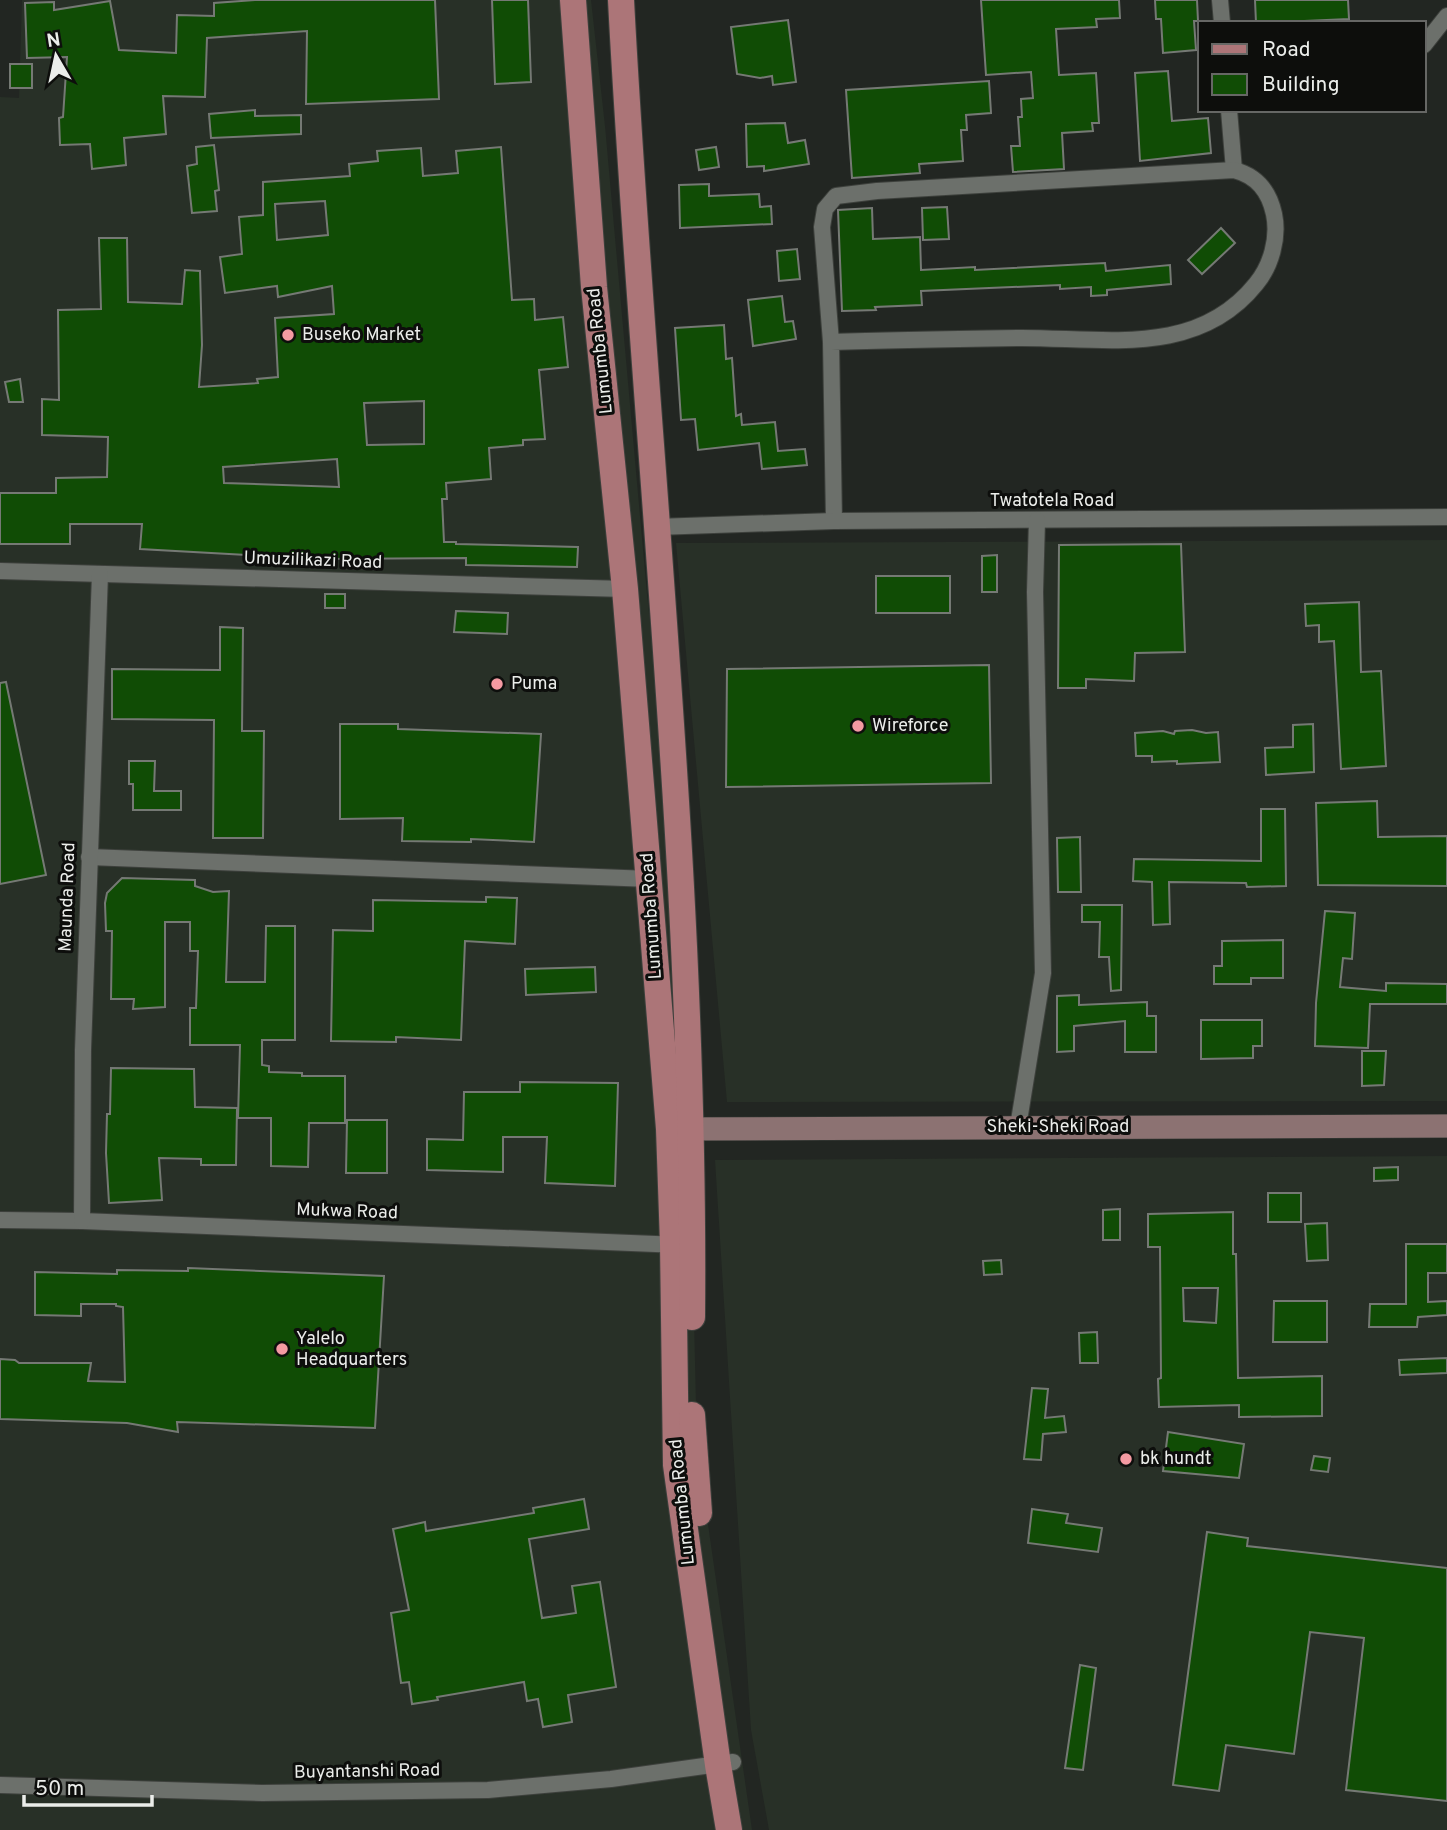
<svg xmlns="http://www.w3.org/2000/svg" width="1447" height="1830" viewBox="0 0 1447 1830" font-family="Overpass,sans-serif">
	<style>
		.built { fill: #283027 }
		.building { fill: #104c05; stroke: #757974; stroke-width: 2; fill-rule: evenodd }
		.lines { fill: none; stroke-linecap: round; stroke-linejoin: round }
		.street-casing { stroke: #3d403c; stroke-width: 18 }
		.secondary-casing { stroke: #3d403c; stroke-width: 24 }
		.primary-casing { stroke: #3d403c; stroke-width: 28 }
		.street { stroke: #6c706b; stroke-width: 16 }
		.secondary { stroke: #8c7272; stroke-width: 23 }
		.primary { stroke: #ac7578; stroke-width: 26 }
		.poi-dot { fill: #f49aa2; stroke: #0d0e0c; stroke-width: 2.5 }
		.labels { text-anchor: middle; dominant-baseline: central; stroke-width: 6; stroke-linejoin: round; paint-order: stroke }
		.poi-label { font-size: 18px; fill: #ebedea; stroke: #0d0e0c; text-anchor: start }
		.street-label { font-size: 18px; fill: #ebedea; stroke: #0d0e0c }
	</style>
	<rect width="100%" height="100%" fill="#222622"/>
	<g class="built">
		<polygon points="22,0 591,0 605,126 647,594 686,971 697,1448 752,1830 0,1830 0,97 19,98"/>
		<polygon points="1447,540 1447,1101 727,1102 676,543"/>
		<polygon points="1447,1156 1447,1830 769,1830 751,1730 715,1160"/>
	</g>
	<g class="building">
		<polygon points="255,0 435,0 439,99 306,104 307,31 207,38 205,97 163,96 166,134 124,138 126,165 92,169 90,144 60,145 59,118 63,117 67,57 27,58 25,3 54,2 54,10 110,1 119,50 176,53 177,15 214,16 214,3"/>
		<polygon points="492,0 528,0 531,82 495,84"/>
		<polygon points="981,0 1119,0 1120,18 1096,19 1097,27 1056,29 1059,75 1096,73 1099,123 1092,123 1093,131 1062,133 1064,169 1013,172 1011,146 1020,146 1018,117 1022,117 1021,99 1033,98 1031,72 986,75"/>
		<polygon points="1155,0 1197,0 1198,21 1194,21 1196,50 1163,53 1161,19 1156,19"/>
		<polygon points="1255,0 1348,0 1349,19 1256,23"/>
		<polygon points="788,20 796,82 773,85 772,76 760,78 737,74 731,27"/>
		<rect x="10" y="64" width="22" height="24"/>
		<polygon points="1168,71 1172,121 1208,118 1211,153 1140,161 1135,73"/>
		<polygon points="989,81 991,113 966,115 967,130 961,130 963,161 919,164 920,173 852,178 846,90"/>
		<polygon points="255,110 255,116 301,115 301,134 211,138 209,114"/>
		<polygon points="785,123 788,143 805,140 809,164 764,171 764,166 747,167 746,124"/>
		<polygon points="214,145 219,190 215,191 217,211 192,213 187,166 197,164 196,147"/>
		<path d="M501,147L512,300L534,299L535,320L563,317L568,367L539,370L545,439L523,440V445L489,448L491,479L446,483L447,499H442L444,542H456V544L578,547L577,567L466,565V558L316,559L140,549L142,524H70V544H0V493H56V478L107,477L108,437L42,435V399L59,400L58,310L101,309L99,238H127L128,302L182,304L185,270L200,271L202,345L199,387L258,383L257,379L278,377L275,318L334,314L332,286L278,297L277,286L225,293L220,257L242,254L239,217L263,215V182L350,176L349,164L378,161L377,151L421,148L423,176L458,173L456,151ZM325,201L328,235L277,240L275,204ZM424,401V444L367,445L364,403ZM337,459L339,487L224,483L223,467Z"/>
		<polygon points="716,147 719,167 699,170 696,150"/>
		<polygon points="709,184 709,196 759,194 760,207 771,206 772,224 680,228 679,185"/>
		<polygon points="947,207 949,239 923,240 922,208"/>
		<polygon points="872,208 873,239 920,237 921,270 975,267 975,270 1105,263 1106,271 1170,265 1171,284 1107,290 1107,295 1091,296 1091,287 1060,289 1060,285 921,291 922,305 875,307 876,310 842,311 838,210"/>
		<polygon points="1221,228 1235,243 1202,274 1188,260"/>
		<polygon points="797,249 800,279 779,281 777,251"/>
		<polygon points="782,296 785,322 793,321 796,339 753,346 748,300"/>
		<polygon points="724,325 726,359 732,358 736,416 741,414 742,425 775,422 778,451 805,449 807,465 762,469 759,443 698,450 695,419 681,420 675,328"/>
		<polygon points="20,379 23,402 9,402 5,382"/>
		<polygon points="1181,544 1185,652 1135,653 1134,681 1086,679 1086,688 1058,688 1059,545"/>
		<polygon points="997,555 997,592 982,592 982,556"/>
		<rect x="876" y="576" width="74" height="37"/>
		<rect x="325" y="594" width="20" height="14"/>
		<polygon points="1359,602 1361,672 1381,671 1386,766 1341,769 1334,641 1319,642 1319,625 1306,626 1305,604"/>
		<polygon points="456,611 508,613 507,634 454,632"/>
		<polygon points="220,627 243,628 242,731 264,731 263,838 213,838 214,720 112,719 112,669 220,670"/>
		<polygon points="989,665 991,783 726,787 727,669"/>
		<polygon points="6,682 46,875 0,884 0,683"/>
		<polygon points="340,724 398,724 398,729 541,734 534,842 471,839 471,842 402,841 403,818 340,819"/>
		<polygon points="1313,724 1314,772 1266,775 1265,748 1293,747 1293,725"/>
		<polygon points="1192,730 1206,733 1218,732 1220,762 1177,764 1177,761 1152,762 1152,756 1136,756 1135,733 1163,731 1174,734 1175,731"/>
		<polygon points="129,761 155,761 154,791 181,791 181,810 133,810 133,784 129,784"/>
		<polygon points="1377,801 1378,837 1447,836 1447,886 1318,885 1316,803"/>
		<polygon points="1261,809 1285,809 1286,886 1247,887 1246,883 1169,882 1170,924 1153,925 1152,882 1133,881 1134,859 1261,861"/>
		<polygon points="1080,837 1081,892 1058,892 1057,838"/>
		<polygon points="122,878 195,880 195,886 213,892 229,891 226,982 265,982 266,926 295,926 295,1040 262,1040 262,1065 269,1066 269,1072 302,1073 302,1076 345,1076 345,1123 309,1123 308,1167 271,1166 271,1118 238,1118 240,1045 190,1045 190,1008 196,1008 198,951 190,951 190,922 165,922 165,1007 133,1009 134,999 111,999 112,931 106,931 105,903 107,893"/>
		<polygon points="486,897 517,898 515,944 465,941 461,1040 396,1037 396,1042 331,1041 333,930 373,931 373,900 486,902"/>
		<polygon points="1082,905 1122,905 1121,990 1111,991 1109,957 1099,957 1100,922 1082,922"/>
		<polygon points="1325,911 1355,913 1352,959 1343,958 1340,987 1386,991 1386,983 1447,984 1447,1004 1370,1004 1368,1048 1315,1046 1316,1003"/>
		<polygon points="1283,940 1283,978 1251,978 1251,984 1214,984 1214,966 1222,966 1222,941"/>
		<polygon points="595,967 596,992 526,995 525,969"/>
		<polygon points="1079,995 1079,1005 1147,1002 1147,1016 1156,1016 1156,1052 1125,1052 1125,1021 1074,1026 1074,1051 1057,1052 1057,996"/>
		<polygon points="1201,1020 1262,1020 1262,1046 1253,1046 1253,1058 1201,1059"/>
		<polygon points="1362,1051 1386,1051 1384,1085 1362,1086"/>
		<polygon points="111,1068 194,1069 195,1107 237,1108 236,1165 201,1165 201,1159 159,1158 162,1200 109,1203 106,1153 107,1114 110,1114"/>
		<polygon points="520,1082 618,1083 615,1186 545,1183 547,1137 503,1137 503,1172 427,1170 427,1139 463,1140 464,1092 520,1092"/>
		<polygon points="347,1120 387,1120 387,1173 346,1173"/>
		<polygon points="1398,1167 1398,1180 1374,1181 1374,1168"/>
		<rect x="1268" y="1193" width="33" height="29"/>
		<polygon points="1120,1209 1120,1240 1103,1240 1103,1210"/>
		<path d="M1233,1212V1254H1236L1238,1378L1322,1376V1416L1239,1417V1405L1159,1407L1158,1379L1161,1378L1160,1247H1148V1214ZM1183,1288H1218L1216,1323L1184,1321Z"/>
		<polygon points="1327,1223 1328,1260 1307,1261 1305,1224"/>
		<polygon points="1406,1244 1447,1244 1447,1273 1428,1273 1428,1302 1447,1301 1447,1315 1418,1317 1417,1327 1369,1327 1370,1304 1406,1304"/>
		<polygon points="1001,1260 1002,1274 984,1275 983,1261"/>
		<polygon points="188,1268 384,1276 375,1428 177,1422 178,1432 127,1423 0,1419 0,1359 15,1360 19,1363 91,1363 88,1381 125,1382 123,1307 116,1306 116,1304 81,1304 81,1316 35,1315 35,1272 117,1274 117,1270 188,1271"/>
		<polygon points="1274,1301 1327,1301 1327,1342 1273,1342"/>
		<polygon points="1097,1332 1098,1363 1080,1363 1079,1333"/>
		<polygon points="1447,1358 1447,1373 1400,1375 1399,1360"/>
		<polygon points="1032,1388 1048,1389 1045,1418 1064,1416 1066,1432 1043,1434 1041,1460 1024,1459"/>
		<polygon points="1168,1432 1244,1444 1239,1478 1163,1471"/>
		<polygon points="1314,1456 1330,1458 1328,1472 1311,1470"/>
		<polygon points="584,1499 589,1529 529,1539 542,1618 576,1613 572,1586 600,1582 616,1687 568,1695 572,1722 543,1727 538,1699 527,1701 524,1682 437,1697 438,1700 412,1704 409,1682 401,1683 391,1613 409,1610 393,1529 425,1522 426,1531 534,1513 533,1508"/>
		<polygon points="1032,1509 1068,1514 1066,1523 1102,1528 1098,1552 1028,1543"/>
		<polygon points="1207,1532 1248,1538 1247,1546 1447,1568 1447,1801 1346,1790 1364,1638 1310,1632 1294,1754 1226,1745 1219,1791 1173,1785"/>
		<polygon points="1080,1665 1096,1668 1083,1770 1065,1768"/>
	</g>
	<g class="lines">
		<g class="street-casing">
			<g id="street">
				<polyline points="1220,0 1222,23"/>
				<polyline points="1424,45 1447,16"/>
				<polyline points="1229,110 1234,170"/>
				<path d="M831,342C893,340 955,339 1017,338C1101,337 1196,359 1256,284C1271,266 1279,238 1274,214C1269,191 1257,176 1234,170L877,191L836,196L825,209L822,227L831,342L834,521"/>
				<polyline points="656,527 834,521 1447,517"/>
				<polyline points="0,571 625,589"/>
				<polyline points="89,857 650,879"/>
				<polyline points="1018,1127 1043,973 1035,592 1037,520"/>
				<polyline points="0,1220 82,1221 680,1245"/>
				<polyline points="82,1221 83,1050 100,574"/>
				<polyline points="0,1785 262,1793 488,1790 611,1779 733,1762"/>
			</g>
		</g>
		<g class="secondary-casing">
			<polyline id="secondary" points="673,1129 1447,1126"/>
		</g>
		<g class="primary-casing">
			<g id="primary">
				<polyline points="573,0 594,287 625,589 669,1129 673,1244 676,1465 718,1765 729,1830"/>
				<path d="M621,0C644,439 696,877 692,1317"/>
				<polyline points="692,1415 699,1513"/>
			</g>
		</g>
		<use href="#street" class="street"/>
		<use href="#secondary" class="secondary"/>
		<use href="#primary" class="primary"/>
	</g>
	<g class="poi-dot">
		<circle cx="288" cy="335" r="7"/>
		<circle cx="497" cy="684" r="7"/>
		<circle cx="858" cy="726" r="7"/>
		<circle cx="282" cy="1349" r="7"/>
		<circle cx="1126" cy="1459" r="7"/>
	</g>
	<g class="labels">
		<g class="poi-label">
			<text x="302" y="335">Buseko Market</text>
			<text x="511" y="684">Puma</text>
			<text x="872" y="726">Wireforce</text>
			<text x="296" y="1339">Yalelo<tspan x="296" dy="21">Headquarters</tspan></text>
			<text x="1140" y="1459">bk hundt</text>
		</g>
		<g class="street-label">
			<text transform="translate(601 351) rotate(-96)">Lumumba Road</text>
			<text x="1052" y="501">Twatotela Road</text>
			<text transform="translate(313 561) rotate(2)">Umuzilikazi Road</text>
			<text transform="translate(68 897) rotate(-88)">Maunda Road</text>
			<text transform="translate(652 916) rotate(-94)">Lumumba Road</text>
			<text x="1058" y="1127">Sheki-Sheki Road</text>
			<text transform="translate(347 1212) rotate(2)">Mukwa Road</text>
			<text transform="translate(683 1502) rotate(-96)">Lumumba Road</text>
			<text transform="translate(367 1772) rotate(-1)">Buyantanshi Road</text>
		</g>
	</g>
	<rect x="1198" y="21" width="228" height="91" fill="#0d0e0c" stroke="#666765" stroke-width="2"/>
	<rect x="1212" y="44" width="35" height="10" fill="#ac7578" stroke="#666765" stroke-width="2"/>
	<text x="1262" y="56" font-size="21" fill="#ebedea">Road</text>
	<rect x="1212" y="74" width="35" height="21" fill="#104c05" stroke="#666765" stroke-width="2"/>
	<text x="1262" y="91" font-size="21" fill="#ebedea">Building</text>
	<g transform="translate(56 56) rotate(351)" stroke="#0d0e0c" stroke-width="5" paint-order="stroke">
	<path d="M0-5L12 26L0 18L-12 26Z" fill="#ebedea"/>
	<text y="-10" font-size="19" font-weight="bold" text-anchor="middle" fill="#ebedea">N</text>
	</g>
	<path d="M24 1795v10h128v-10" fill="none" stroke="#ebedea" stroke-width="3.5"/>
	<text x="35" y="1795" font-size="21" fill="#ebedea" stroke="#0d0e0c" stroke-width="5" paint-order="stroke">50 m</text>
</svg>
